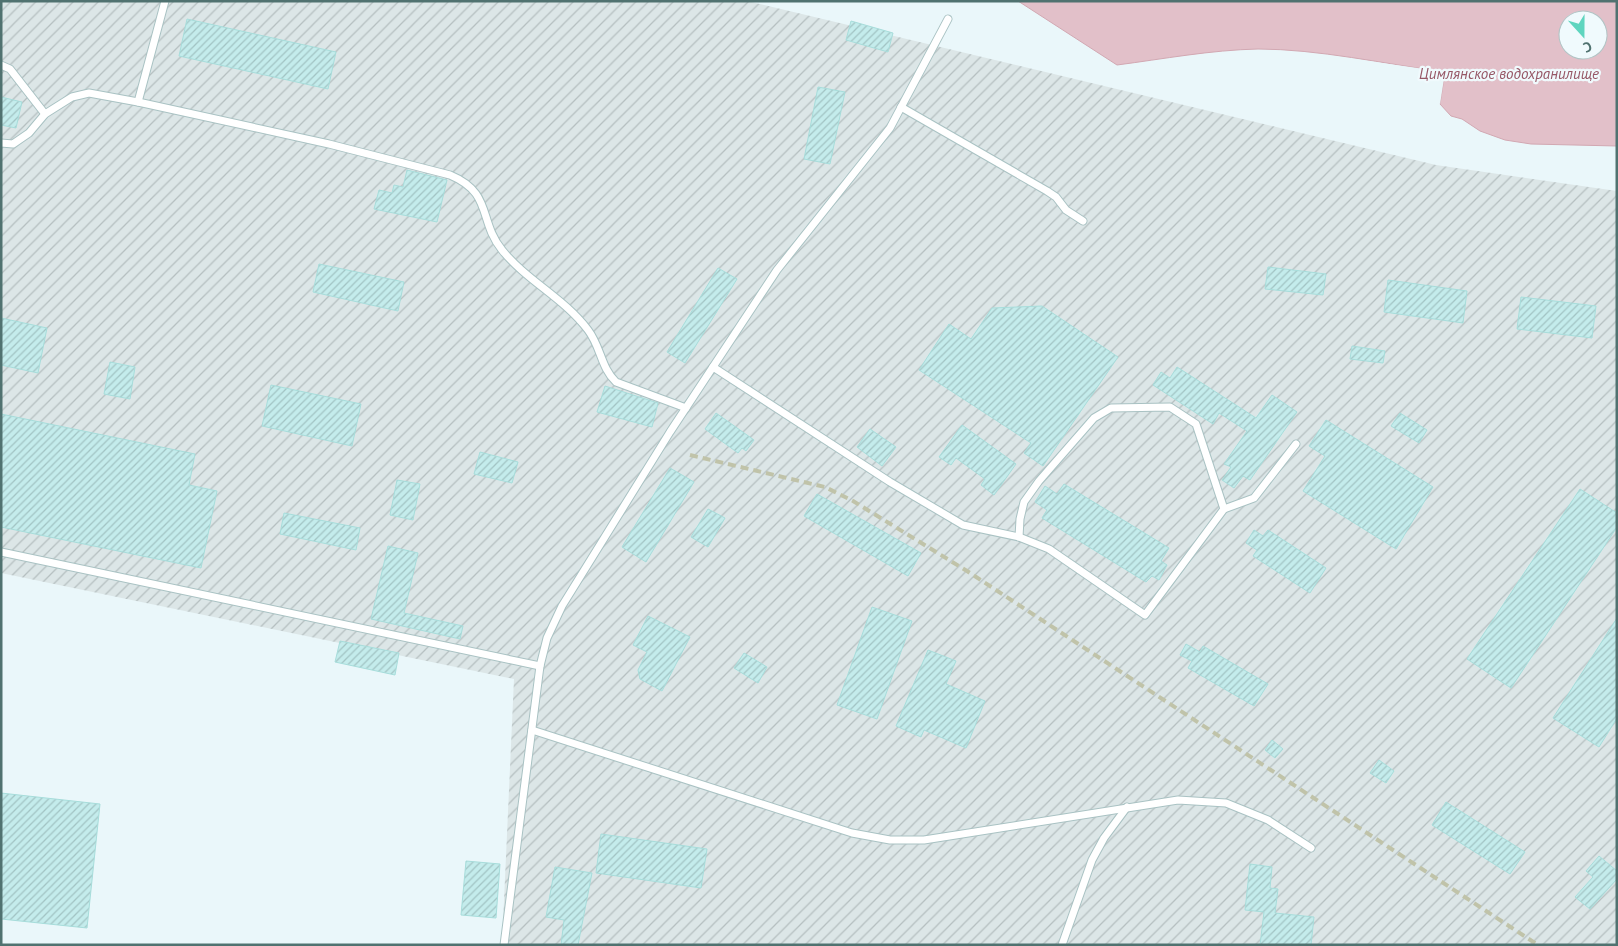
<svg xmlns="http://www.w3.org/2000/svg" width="1618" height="946" viewBox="0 0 1618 946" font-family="'PT Sans',sans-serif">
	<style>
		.industrial { fill: url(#industrial-furrows) }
		.water { fill: #e2c0c9; stroke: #d2a8b2; fill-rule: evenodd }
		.pier { fill: #eaf7fa }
		.building { fill: url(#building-hatch); stroke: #a7dddb }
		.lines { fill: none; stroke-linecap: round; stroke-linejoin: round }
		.service-casing { stroke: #a9c2c3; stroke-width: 9 }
		.service { stroke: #fff; stroke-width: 7 }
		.rail { stroke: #c0c3a9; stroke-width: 4; stroke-dasharray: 8 5; stroke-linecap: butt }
		.labels { text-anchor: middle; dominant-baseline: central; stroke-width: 4.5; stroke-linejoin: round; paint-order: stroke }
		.water-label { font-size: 15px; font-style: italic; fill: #965766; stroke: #f0fafd }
	</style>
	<defs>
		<pattern id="industrial-furrows" width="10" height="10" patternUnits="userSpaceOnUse" patternTransform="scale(1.25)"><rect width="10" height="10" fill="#dce6e7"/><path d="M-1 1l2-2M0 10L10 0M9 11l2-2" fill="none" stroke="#b5bfc0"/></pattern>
		<pattern id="building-hatch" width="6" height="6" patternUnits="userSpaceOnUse" patternTransform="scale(1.25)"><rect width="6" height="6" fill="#c4ecec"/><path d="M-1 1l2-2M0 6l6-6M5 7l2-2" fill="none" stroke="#a2c4c4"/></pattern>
	</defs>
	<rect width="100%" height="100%" fill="#eaf7fa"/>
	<polygon class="industrial" points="1,1 747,1 1436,165 1617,191 1617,945 502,945 514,679 1,573"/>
	<path class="water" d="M1018,1H1617V146L1531,144L1505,140L1480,131L1462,119L1451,116L1440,104L1445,72C1385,64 1318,49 1258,49C1211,50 1163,59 1117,65ZM1568,20H1598V50H1568Z"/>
	<polygon class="pier" points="1333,56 1445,72 1440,104 1438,103 1442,74 1332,59"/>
	<g class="building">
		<polygon points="187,19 336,52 328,89 179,56"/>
		<polygon points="851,21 893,33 888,52 846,40"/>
		<polygon points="818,87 845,92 830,164 804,159"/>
		<polygon points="1,97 22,102 16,128 1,125"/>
		<polygon points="407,170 447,180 437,222 374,209 379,190 392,193 394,185 403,187"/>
		<polygon points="319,264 404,282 398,311 313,292"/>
		<polygon points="1268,267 1326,274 1323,295 1265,289"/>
		<polygon points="718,268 737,279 685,363 667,352"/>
		<polygon points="1388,280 1467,291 1463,323 1384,312"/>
		<polygon points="1521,297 1596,306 1592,338 1517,329"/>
		<polygon points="1042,306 1118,357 1043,466 1024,453 1031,443 919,370 949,324 971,339 992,308"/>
		<polygon points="1,318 47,328 38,373 1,365"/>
		<polygon points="1352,346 1385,351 1383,363 1350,359"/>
		<polygon points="110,362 135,367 130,399 104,394"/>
		<polygon points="1177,367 1256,418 1272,395 1297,412 1250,480 1243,476 1234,488 1222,480 1231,467 1224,464 1247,431 1219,413 1213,424 1153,385 1161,372 1170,378"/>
		<polygon points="271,385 361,404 352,446 262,426"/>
		<polygon points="605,386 658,403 652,427 597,412"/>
		<polygon points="716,413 754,440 746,451 742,448 738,453 705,429"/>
		<polygon points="1400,413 1427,430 1419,443 1391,426"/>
		<polygon points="1,414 195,454 189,485 217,491 201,568 1,527"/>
		<polygon points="1326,420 1433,487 1396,549 1303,491 1325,456 1309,446"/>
		<polygon points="962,425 1016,464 994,495 981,485 985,479 956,458 951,465 939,457"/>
		<polygon points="870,429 896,447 882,466 857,447"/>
		<polygon points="480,452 518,462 512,483 474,474"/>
		<polygon points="670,468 694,482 646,562 622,547"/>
		<polygon points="397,480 420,484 413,520 390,515"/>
		<polygon points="1064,484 1169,548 1161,561 1167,565 1159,580 1152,576 1146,582 1042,518 1047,510 1035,502 1045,486 1057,494"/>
		<polygon points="1580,489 1617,513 1617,527 1511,688 1467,659"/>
		<polygon points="817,494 921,553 908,576 804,516"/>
		<polygon points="708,509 725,518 708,547 691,537"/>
		<polygon points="284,513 360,528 356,550 280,534"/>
		<polygon points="1254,530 1263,536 1268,530 1326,568 1310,593 1253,556 1257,550 1246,543"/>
		<polygon points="388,546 418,553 404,613 463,626 460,639 371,619"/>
		<polygon points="872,607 912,621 877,719 837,705"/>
		<polygon points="648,616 690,637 662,691 640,679 638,670 647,652 633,645"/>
		<polygon points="1617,618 1617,718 1599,747 1553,718"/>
		<polygon points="340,641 399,653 395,675 335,662"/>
		<polygon points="1186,644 1200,652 1203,646 1268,684 1254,706 1188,668 1192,661 1180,655"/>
		<polygon points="928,650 956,661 946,684 985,701 966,748 924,730 921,737 896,726"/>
		<polygon points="744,653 767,667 758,683 734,668"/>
		<polygon points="1272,740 1283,749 1275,758 1265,750"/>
		<polygon points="1379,760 1394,771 1386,783 1370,773"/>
		<polygon points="1,793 100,804 87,928 1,919"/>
		<polygon points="1446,802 1525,852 1510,874 1432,825"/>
		<polygon points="601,834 707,849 701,888 596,873"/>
		<polygon points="1599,856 1617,871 1617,879 1590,909 1575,897 1593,877 1586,871"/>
		<polygon points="466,861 500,864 496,918 461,915"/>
		<polygon points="1250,864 1272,867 1270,888 1278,889 1275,913 1314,917 1311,945 1260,945 1264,912 1245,910"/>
		<polygon points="555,867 592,873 578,945 561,945 564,920 546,917"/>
	</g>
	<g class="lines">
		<g class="service-casing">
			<g id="service">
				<polyline points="1,65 10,69 45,114"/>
				<polyline points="138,102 165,1"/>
				<polyline points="901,107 1047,191 1056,197 1066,210 1083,221"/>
				<path d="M1,143L13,144L29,133L45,114L72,97L89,93L138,102L329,144L450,175C493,193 478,220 502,250C527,281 564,298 588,330C601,347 601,368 616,382L686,408"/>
				<polyline points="713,367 890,482 963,525 1019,537 1049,549 1145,615 1224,509 1254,498 1296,444"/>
				<polyline points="1019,537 1020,519 1024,502 1039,481 1094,418 1111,408 1170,407 1196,424 1224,509"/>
				<polyline points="1,552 540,666"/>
				<polyline points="532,730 852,833 890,840 924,840 1178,800 1226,803 1268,820 1311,848"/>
				<polyline points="504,945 540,666 547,638 562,606 670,432 777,270 890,128 948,19"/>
				<polyline points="1062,945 1092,860 1104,838 1127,807"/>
			</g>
		</g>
		<use href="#service" class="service"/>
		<polyline class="rail" points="690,455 825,487 853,501 967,571 1538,945"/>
	</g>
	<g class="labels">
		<g class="water-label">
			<text x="1509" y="73">Цимлянское водохранилище</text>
		</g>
	</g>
	<rect width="1618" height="946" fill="none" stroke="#507270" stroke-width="5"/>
	<g transform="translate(1583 35) rotate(159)"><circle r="24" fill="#f0fafd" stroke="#b0c4c5"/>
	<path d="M0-4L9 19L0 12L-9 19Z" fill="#5ed5bf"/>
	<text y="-8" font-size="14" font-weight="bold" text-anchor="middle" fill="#507270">С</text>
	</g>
</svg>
